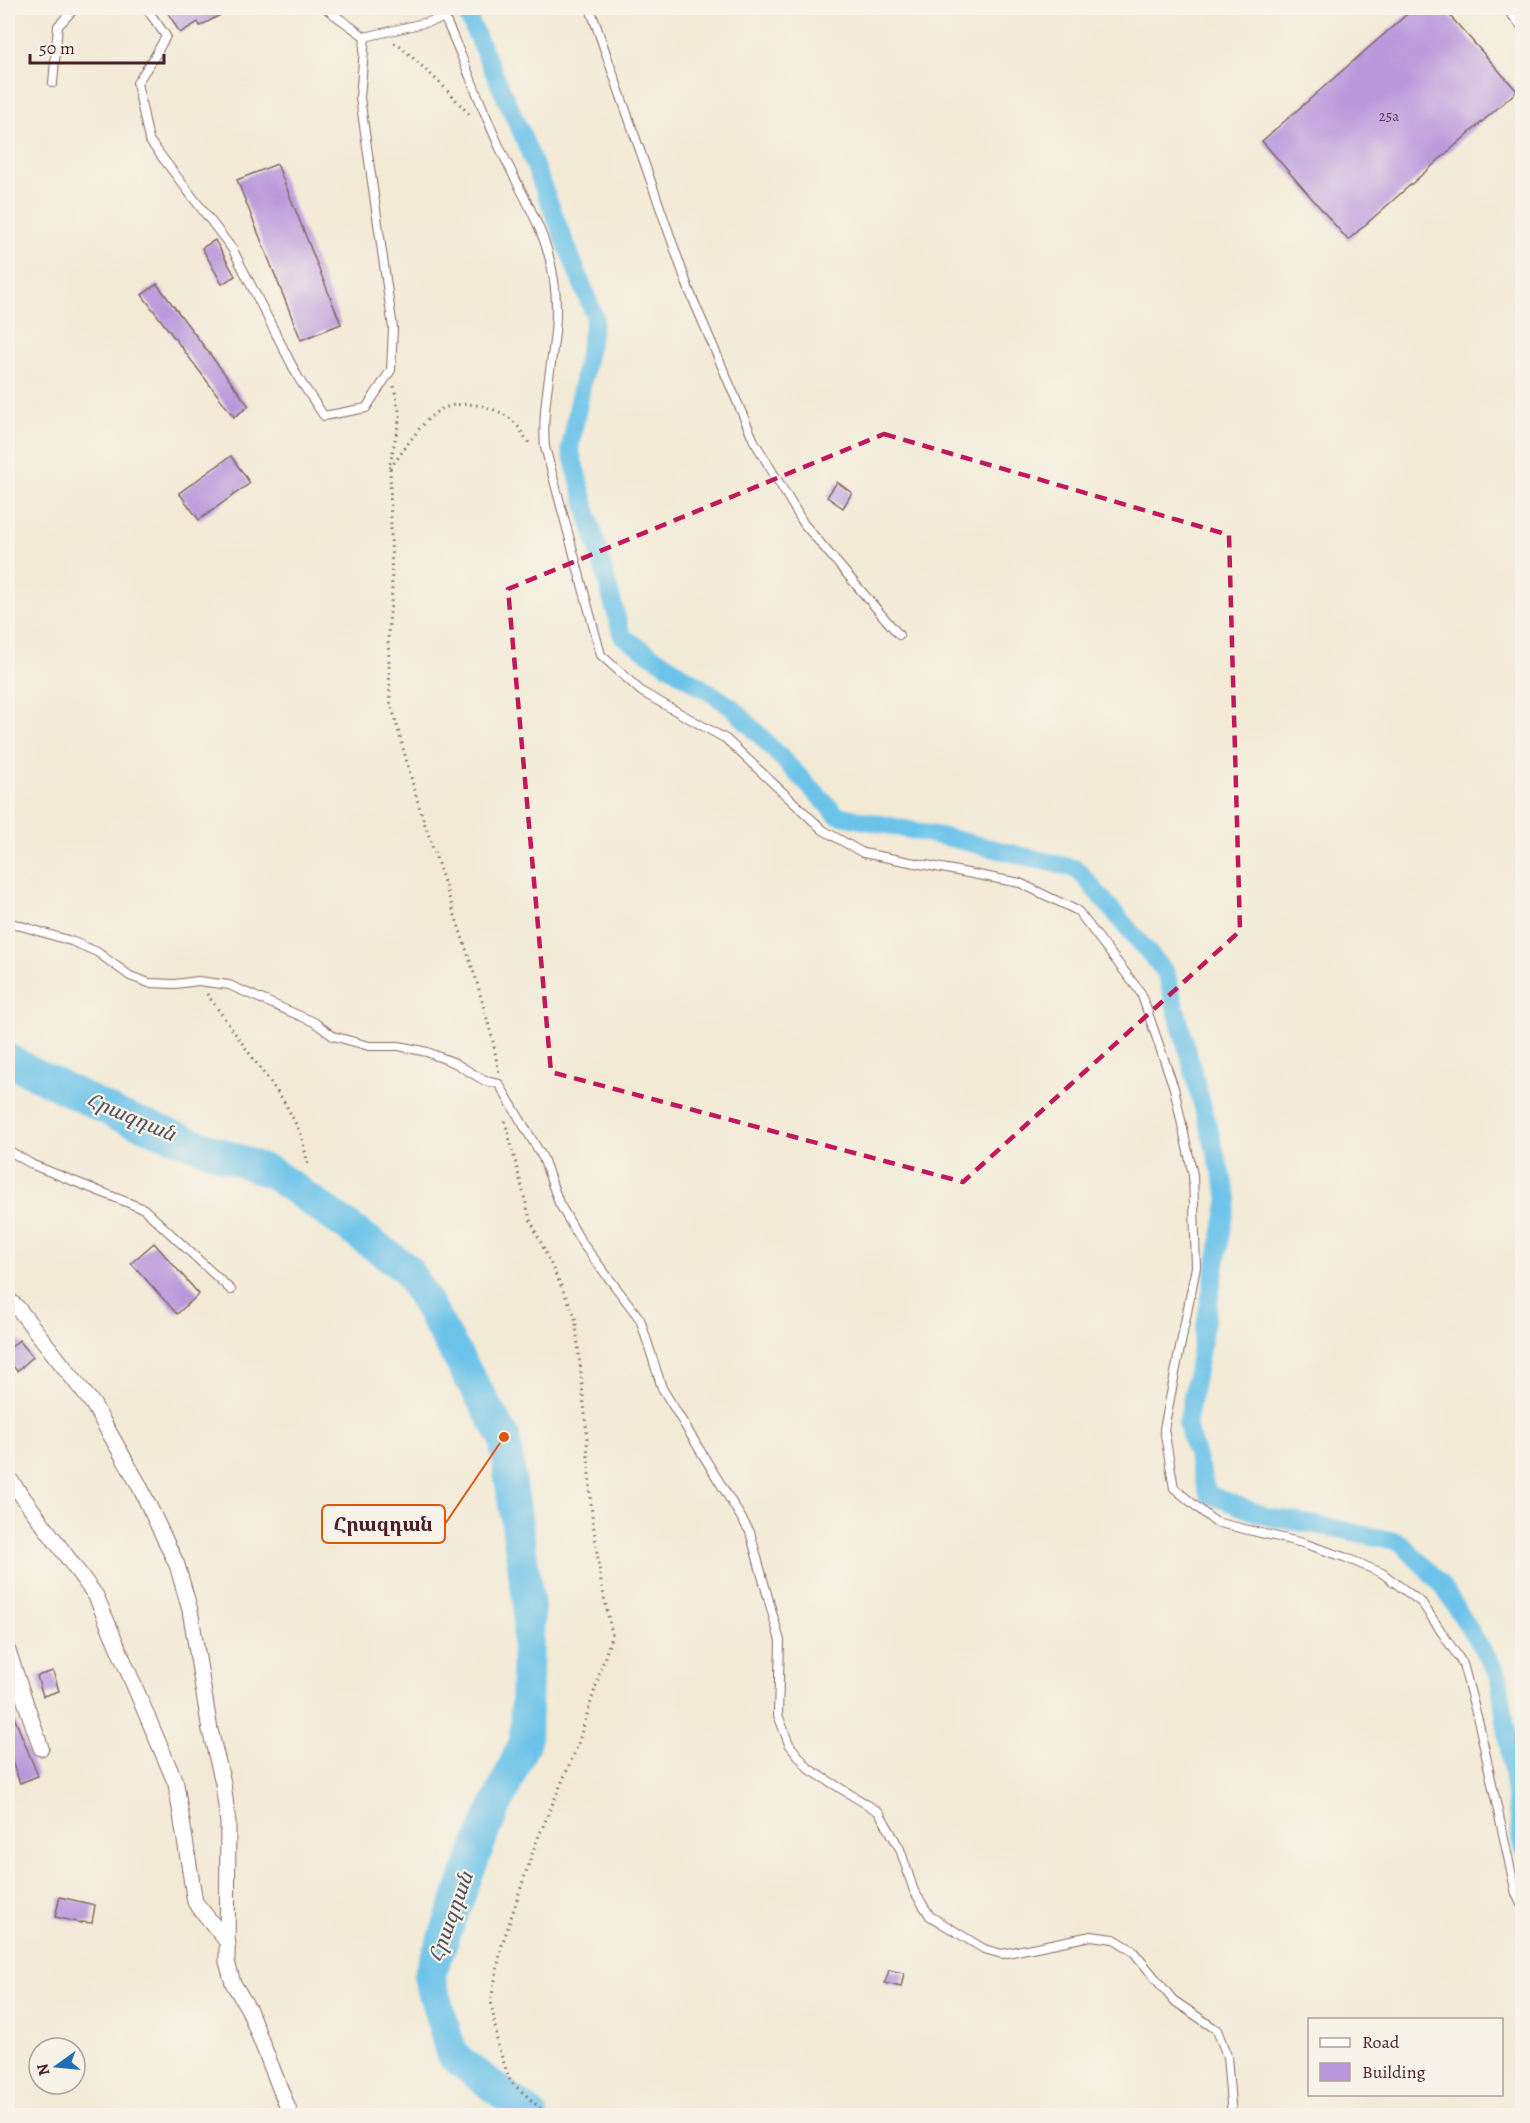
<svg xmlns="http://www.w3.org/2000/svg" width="1530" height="2123" viewBox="0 0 1530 2123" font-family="Alegreya,'Noto Serif Armenian',serif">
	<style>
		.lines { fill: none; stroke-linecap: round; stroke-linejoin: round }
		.canal { stroke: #6cc3e9; stroke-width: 18 }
		.river { stroke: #6cc3e9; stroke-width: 32 }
		.building { fill: #b897db }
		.lane-casing { stroke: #856666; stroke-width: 10 }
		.street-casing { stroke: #856666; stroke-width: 17 }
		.path { stroke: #856666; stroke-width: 3; stroke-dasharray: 1.5 4.5; stroke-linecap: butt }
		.lane { stroke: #fff; stroke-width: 8 }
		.street { stroke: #fff; stroke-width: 15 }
		.marked { fill: none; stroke: #c2185b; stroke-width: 4.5; stroke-dasharray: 12 8; stroke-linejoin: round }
		.labels { text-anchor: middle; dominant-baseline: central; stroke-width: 4.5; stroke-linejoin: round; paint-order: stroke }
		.number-label { font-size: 15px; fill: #663d57 }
		.water-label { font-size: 20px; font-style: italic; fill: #545064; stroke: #f7f3e8 }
		.leader { fill: none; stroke: #e0560e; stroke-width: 2 }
		.callout-dot { fill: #e0560e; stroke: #f7f3e8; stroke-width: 2 }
		.callout { fill: #f7f3e8; stroke: #e0560e; stroke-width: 2 }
		.callout-label { font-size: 20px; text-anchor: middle; font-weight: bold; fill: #4a1f2b }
	</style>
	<rect width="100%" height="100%" fill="#f7f3e8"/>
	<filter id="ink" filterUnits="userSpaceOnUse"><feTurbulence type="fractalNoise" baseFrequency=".0167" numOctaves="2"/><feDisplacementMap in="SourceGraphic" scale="12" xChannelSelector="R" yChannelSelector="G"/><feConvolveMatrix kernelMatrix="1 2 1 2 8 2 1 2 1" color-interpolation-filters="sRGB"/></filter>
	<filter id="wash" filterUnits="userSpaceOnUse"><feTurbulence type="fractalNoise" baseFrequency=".008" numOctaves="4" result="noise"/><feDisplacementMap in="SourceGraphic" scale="24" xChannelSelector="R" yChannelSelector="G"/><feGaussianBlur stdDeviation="1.35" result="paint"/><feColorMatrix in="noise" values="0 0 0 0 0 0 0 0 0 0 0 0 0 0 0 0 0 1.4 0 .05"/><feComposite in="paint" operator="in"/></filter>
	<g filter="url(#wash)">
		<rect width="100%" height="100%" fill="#f3ead5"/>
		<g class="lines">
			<polyline class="canal" points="464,8 522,134 595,317 570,449 622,636 732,707 837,815 954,839 1077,869 1166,973 1228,1198 1187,1425 1208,1494 1268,1517 1328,1527 1400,1542 1442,1585 1499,1676 1522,1847"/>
			<polyline class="river" points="8,1060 118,1115 272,1173 406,1268 504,1437 529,1606 525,1741 480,1842 429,1976 452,2055 532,2116"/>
		</g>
		<g id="blocks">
			<g class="building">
				<polygon points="165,8 233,8 200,26 198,22 180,33"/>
				<polygon points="1414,8 1443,8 1517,91 1348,240 1262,141"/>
				<polygon points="277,164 341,324 301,340 237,180"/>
				<polygon points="215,240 235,276 222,284 202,248"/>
				<polygon points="157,284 249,406 234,417 142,295"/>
				<polygon points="231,456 250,483 199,520 179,493"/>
				<polygon points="837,482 852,493 843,508 827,497"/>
				<polygon points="154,1243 199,1294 177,1314 131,1263"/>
				<polygon points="19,1340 33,1357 17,1371 8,1360 8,1350"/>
				<polygon points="53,1671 59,1691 43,1696 37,1676"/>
				<polygon points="8,1702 38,1776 20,1783 8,1751"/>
				<polygon points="60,1897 95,1905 92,1923 81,1922 81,1923 55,1917"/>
				<polygon points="889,1970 904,1973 901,1987 885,1983"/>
			</g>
		</g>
	</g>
	<g filter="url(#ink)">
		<use href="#blocks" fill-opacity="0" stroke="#856666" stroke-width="1.5"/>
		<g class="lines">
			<g class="lane-casing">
				<g id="lane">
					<polyline points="146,8 166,36 155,56 137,83 149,140 233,250 299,379 324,416 366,408 391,370 393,328 360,98 365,37"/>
					<polyline points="325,8 365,37 445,18"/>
					<path d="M440,8C462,53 478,100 499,146C519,190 547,230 554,280C563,337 540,390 545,447L601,655L642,692L726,739L823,830L863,853L1020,883L1078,911L1141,993L1174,1088L1193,1175L1196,1267L1164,1429L1174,1488L1215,1522L1303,1543L1344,1557L1382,1573L1422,1603L1463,1664L1479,1724L1516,1894L1522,1906"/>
					<polyline points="590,8 689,290 754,441 804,524 899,635"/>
					<polyline points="1506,8 1522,27"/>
					<polyline points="53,83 58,26 75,8"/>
					<polyline points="8,922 71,941 97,952 130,976 149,983 175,984 198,981 229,985 314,1022 333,1036 369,1046 399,1046 427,1052 455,1063 485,1081 499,1084 543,1158 559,1203 582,1243 640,1319 662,1388 750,1532 780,1641 778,1715 789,1744 809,1769 879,1812 900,1849 914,1891 930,1916 984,1949 1002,1954 1091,1936 1114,1939 1132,1950 1173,2000 1217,2030 1227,2056 1232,2116"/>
					<polyline points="8,1150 33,1165 144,1209 231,1290"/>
				</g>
			</g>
			<g class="street-casing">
				<g id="street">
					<polyline points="8,1299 17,1307 93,1404 139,1485 177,1565 190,1610 210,1730 223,1783 228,1823 227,1962 233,1983 249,2010 291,2116"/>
					<polyline points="8,1477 96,1596 176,1784 195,1902 228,1943"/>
					<polyline points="8,1651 41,1748"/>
				</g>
			</g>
			<g class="path">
				<polyline points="394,43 399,45 442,85 471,116"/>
				<polyline points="394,386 400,416 390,464 392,593 388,634 390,700 418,803 476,979 492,1037 499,1073"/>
				<path d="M390,468C405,450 416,429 434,414C455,397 492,404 512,420C519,426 525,438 531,446"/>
				<polyline points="207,994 285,1103 301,1134 308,1164"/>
				<polyline points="505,1121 530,1219 575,1316 586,1424 591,1506 601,1582 612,1634 577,1747 535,1845 502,1945 491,2000 498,2046 510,2081 541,2109"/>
			</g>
			<use href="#lane" class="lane"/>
			<use href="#street" class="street"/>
		</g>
	</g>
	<path class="marked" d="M884,434L1229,535L1240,931L963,1182L551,1072L508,589Z"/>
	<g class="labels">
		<g class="number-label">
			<text x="1389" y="116">25a</text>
		</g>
		<g class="water-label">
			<text transform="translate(131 1117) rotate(23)">Հրազդան</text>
			<text transform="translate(451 1917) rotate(-70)">Հրազդան</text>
		</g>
	</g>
	<path class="leader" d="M504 1437L445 1524"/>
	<circle class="callout-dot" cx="504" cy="1437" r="6"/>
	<rect class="callout" x="322" y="1505" width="123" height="38" rx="6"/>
	<g class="callout-label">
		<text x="383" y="1531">Հրազդան</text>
	</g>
	<rect width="1530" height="2123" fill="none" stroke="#f7f3e8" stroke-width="30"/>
	<rect x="1308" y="2018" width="195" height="78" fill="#f7f3e8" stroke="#b29e9c" stroke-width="1.5"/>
	<rect x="1320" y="2038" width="30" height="9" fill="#ffffff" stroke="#b29e9c" stroke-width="1.5"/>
	<text x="1362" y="2048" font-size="18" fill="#4a1f2b">Road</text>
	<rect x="1320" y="2063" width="30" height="18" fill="#b897db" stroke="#b29e9c" stroke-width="1.5"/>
	<text x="1362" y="2078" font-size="18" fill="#4a1f2b">Building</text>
	<g transform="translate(57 2066) rotate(255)"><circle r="28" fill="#f7f3e8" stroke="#b29e9c" stroke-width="1.5"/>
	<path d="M0-4.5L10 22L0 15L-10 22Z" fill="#1f6fb2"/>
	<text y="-9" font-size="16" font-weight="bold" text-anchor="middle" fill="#4a1f2b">N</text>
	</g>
	<path d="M30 54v9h134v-9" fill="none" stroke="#4a1f2b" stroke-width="3"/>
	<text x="39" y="54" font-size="18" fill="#4a1f2b" stroke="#f7f3e8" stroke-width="4.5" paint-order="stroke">50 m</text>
</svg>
